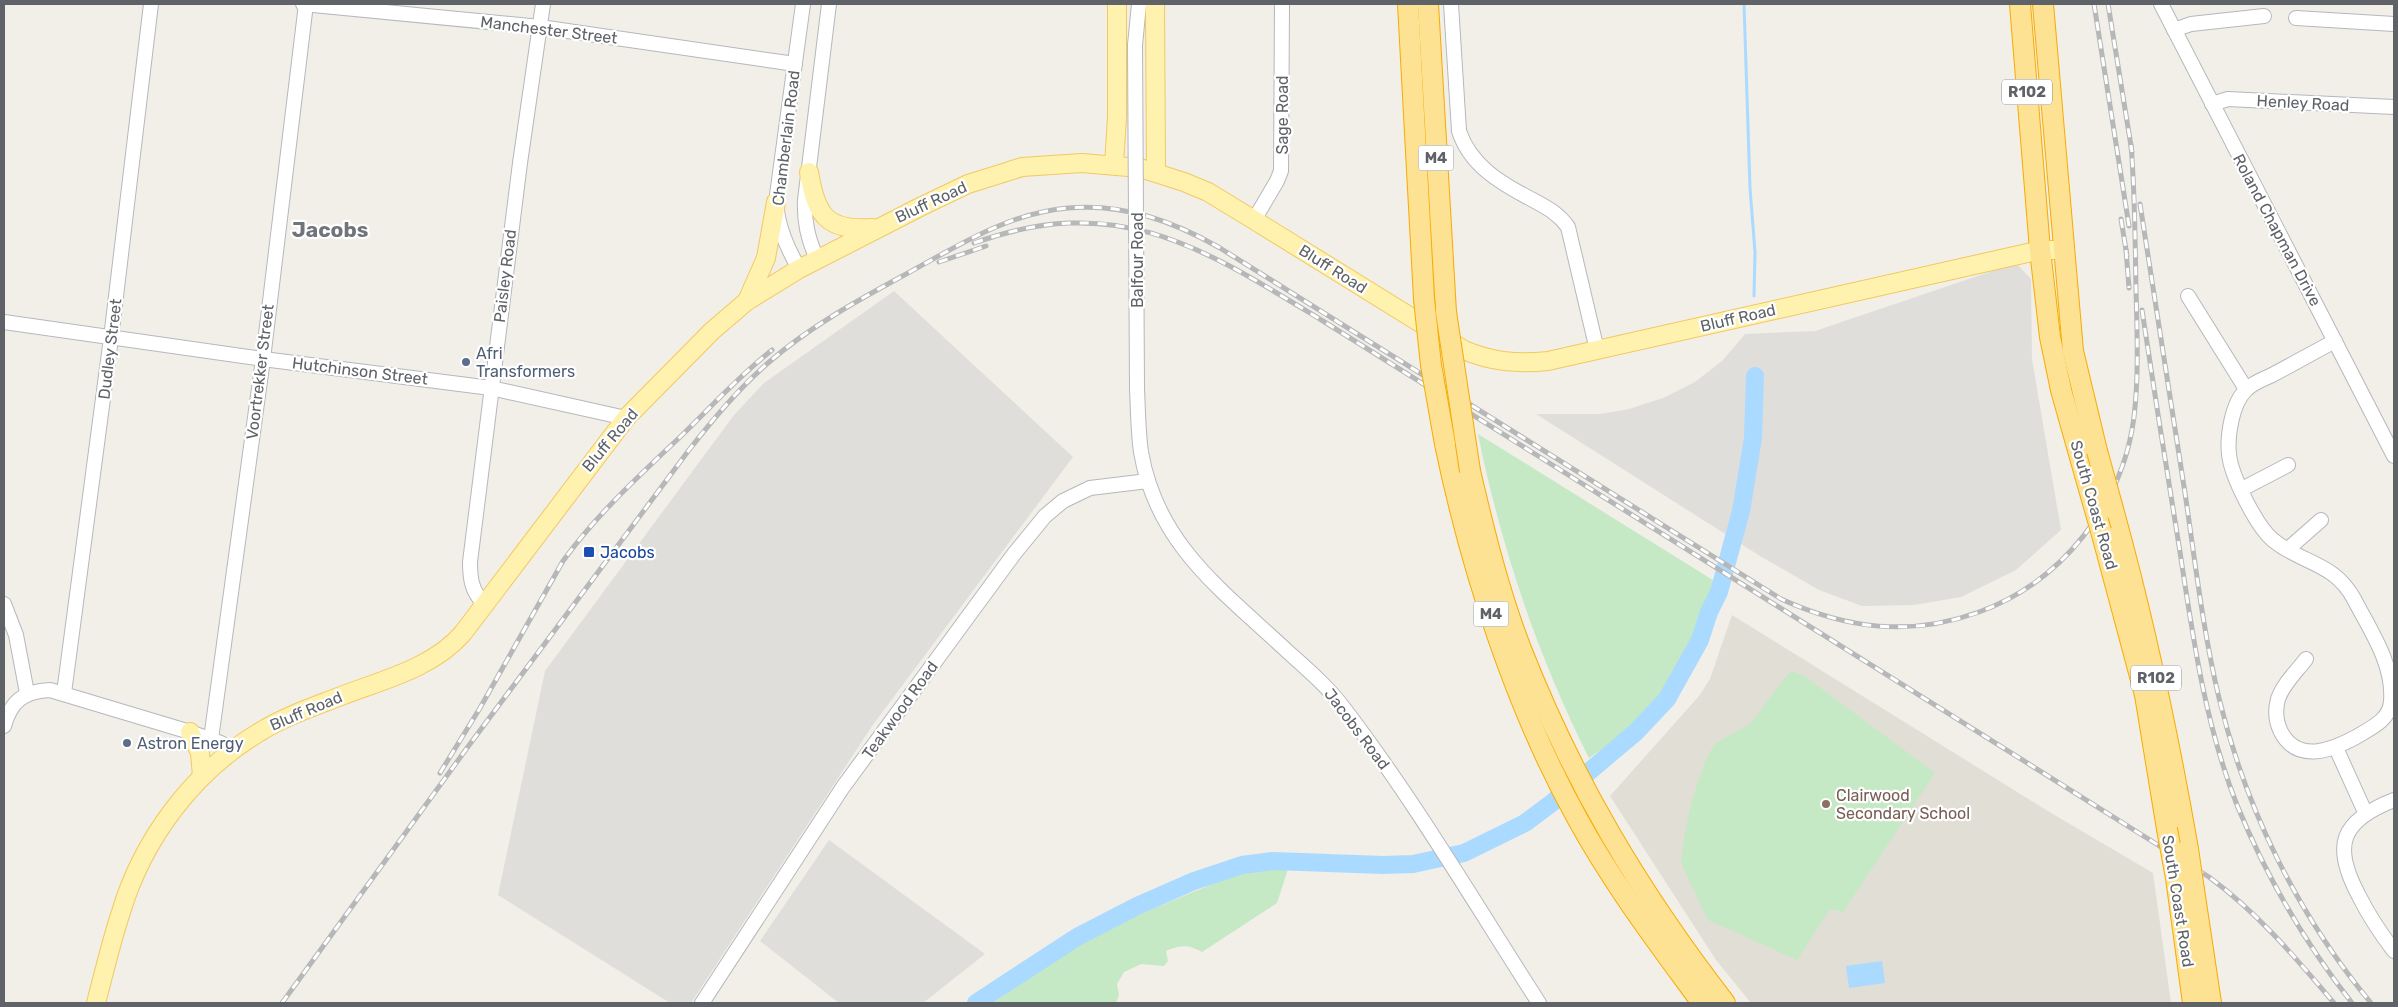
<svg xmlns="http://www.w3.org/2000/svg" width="2398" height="1007" viewBox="0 0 2398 1007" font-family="Rubik,sans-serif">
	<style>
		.industrial { fill: #e0deda }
		.education { fill: #e1ded6 }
		.green { fill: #c5e8c5 }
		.water { fill: #aadaff }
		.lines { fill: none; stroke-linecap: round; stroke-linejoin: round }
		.stream { stroke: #aadaff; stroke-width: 3 }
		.river { stroke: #aadaff; stroke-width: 18 }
		.minor-casing { stroke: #b5b8bc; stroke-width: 16 }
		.major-casing { stroke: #f2c960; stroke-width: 20 }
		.highway-casing { stroke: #f9ab00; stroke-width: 22 }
		.minor { stroke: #fff; stroke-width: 14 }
		.major { stroke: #fff2af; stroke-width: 18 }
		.highway { stroke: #fde293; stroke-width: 20 }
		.rail-casing { stroke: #b6b7b8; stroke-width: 5 }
		.rail { stroke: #fff; stroke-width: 3; stroke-dasharray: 9; stroke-linecap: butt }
		.minor-bridge-casing { stroke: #b5b8bc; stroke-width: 16; stroke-linecap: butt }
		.highway-bridge-casing { stroke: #f9ab00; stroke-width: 22; stroke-linecap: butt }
		.minor-bridge { stroke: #fff; stroke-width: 14 }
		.highway-bridge { stroke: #fde293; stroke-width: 20 }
		.service-dot { fill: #5c6f8a; stroke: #fff; stroke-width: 2 }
		.transit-dot { fill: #1a4fb4; stroke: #fff; stroke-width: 2 }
		.education-dot { fill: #8d6e63; stroke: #fff; stroke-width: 2 }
		.labels { text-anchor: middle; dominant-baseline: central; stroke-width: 4.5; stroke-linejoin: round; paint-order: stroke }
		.shield { fill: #fff; stroke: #8f9295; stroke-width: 1 }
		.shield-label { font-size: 15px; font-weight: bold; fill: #5f6368 }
		.street-label { font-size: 16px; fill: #5f6368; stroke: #fff }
		.service-label { font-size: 16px; fill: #4e5e75; stroke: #fff; text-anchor: start }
		.transit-label { font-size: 16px; fill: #164399; stroke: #fff; text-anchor: start }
		.education-label { font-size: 16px; fill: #785e54; stroke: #fff; text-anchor: start }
		.district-label { font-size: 21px; font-weight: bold; fill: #70757a; stroke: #fff }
	</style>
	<rect width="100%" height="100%" fill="#f1efe8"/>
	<g class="industrial">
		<polygon points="2016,263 2031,279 2032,359 2061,530 2016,570 1961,597 1914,605 1862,606 1819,590 1760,556 1536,414 1600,414 1629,409 1663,398 1695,382 1722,361 1745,334 1815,331"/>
		<polygon points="894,291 1073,457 872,726 691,1003 670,1003 498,895 545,671 734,415 764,383"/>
		<polygon points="829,840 985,954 923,1003 839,1003 760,941"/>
	</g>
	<polygon class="education" points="1732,615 2051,813 2153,873 2171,1003 1751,1003 1716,960 1610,796 1699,696 1710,679"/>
	<g class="green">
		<path d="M1478,434L1716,582C1696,632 1673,685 1635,724C1622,737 1604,747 1589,758C1537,654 1501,547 1478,434Z"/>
		<polygon points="1792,672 1803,675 1935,773 1843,912 1830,909 1797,960 1708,920 1681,863 1684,838 1692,800 1706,759 1715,744 1751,723 1787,675"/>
		<path d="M1260,869H1288L1277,903L1202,952C1188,944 1180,945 1166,951L1168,961L1164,966L1141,964L1124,972L1117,984L1119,995L1116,1003H993L1072,949L1138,915L1232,876Z"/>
	</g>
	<polygon class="water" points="1882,961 1885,983 1849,988 1846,966"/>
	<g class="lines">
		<polyline class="stream" points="1744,4 1750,188 1755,252 1754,296"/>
		<polyline class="river" points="976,1003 1077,937 1137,906 1194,881 1242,865 1273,861 1383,865 1413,864 1464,853 1525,823 1553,802 1636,732 1667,699 1700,640 1709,612 1719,592 1741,511 1753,438 1755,376"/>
		<g class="minor-casing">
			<g id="minor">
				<polyline points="303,4 540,27 795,64"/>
				<path d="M1451,4L1459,131C1470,165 1500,183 1531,199C1546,207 1558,213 1568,227L1597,350"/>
				<polyline points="2161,4 2394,456"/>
				<polyline points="2296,18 2394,24"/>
				<polyline points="2174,30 2191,24 2264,16"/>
				<polyline points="1135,45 1139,4"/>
				<polyline points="2212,104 2228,99 2394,107"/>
				<polyline points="1254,220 1277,181 1281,171 1282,4"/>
				<path d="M817,259C808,239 804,222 805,200L829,4"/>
				<path d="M799,269C787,247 778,228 776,202L803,4"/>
				<polyline points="2188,296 2246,389"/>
				<polyline points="4,322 263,359 491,388 626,418"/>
				<path d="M1137,388C1138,409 1138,431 1141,452C1157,545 1223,591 1287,651C1307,669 1327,686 1343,707C1415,801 1475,904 1539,1003"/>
				<polyline points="2242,489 2288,465"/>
				<polyline points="2288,549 2321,520"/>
				<polyline points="4,604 16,635 27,693"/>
				<path d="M484,604C472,591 470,580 470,562L520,163L543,4"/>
				<path d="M2306,659C2297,671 2283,684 2278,699C2275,710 2276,722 2281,732C2298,764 2332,750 2356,737C2371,728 2390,720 2391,701C2394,664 2370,630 2354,599C2334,562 2302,564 2273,540C2257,527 2231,476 2229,454C2227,436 2232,403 2246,390C2252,383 2264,379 2272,375C2293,364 2314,352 2335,341"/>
				<polyline points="64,693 111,338 151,4"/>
				<path d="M4,726C11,701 24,691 50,690L190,732L221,743L231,751"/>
				<polyline points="211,739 263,359 306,4"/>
				<polyline points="2336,748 2365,812"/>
				<path d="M2394,800C2340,821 2332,846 2359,896C2369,916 2381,934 2394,951"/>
				<polyline points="702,1003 843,787 1014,554 1045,516 1063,501 1090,488 1148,481"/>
			</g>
		</g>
		<g class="major-casing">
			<g id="major">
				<polyline points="1155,4 1156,172"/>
				<polyline points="1114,165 1117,117 1117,4"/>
				<path d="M809,172C816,215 826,231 872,228"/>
				<polyline points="747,301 766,258 776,202"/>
				<polyline points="190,732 200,753 202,776"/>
				<path d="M96,1003C104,973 111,942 121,912C143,839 192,773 258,733C283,717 313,707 341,696C383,680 433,668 463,633L626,418L712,331L747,301L799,269L922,206L968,184L1000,174L1022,167L1082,163L1140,168L1184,182L1208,192L1254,220L1464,350C1492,362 1517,364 1548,361L2023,254L2040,250H2064"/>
			</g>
		</g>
		<g class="highway-casing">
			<g id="highway">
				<polyline points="1408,4 1424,299"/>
				<polyline points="1428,4 1446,312"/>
				<polyline points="2020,4 2040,250 2050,337 2061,390 2085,475"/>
				<polyline points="2043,4 2073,351 2097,451"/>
				<path d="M1445,444C1471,569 1515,706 1577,818C1613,884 1658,943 1702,1003"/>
				<path d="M1470,471C1484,531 1499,592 1521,649C1573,781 1639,892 1725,1003"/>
				<path d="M2113,509C2144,621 2168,734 2188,849"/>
				<polyline points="2101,531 2145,695 2167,829"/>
				<polyline points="2176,878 2193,1003"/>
				<polyline points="2194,890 2211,1003"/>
			</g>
		</g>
		<use href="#minor" class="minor"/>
		<use href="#major" class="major"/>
		<use href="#highway" class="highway"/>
		<g class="rail-casing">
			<g id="rail">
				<polyline points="2094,4 2129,226"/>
				<polyline points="2108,4 2132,152"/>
				<path d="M2140,204C2155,300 2170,397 2185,493C2195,561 2203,631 2219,698C2246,810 2298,915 2371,1003"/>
				<polyline points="2121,219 2127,256"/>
				<path d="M974,243C1119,191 1203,248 1323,321L2209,877C2258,913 2295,957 2334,1003"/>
				<polyline points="2126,250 2129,288"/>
				<polyline points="939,262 986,246"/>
				<path d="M2142,310C2154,391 2167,471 2180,552C2193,638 2205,724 2237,805C2266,876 2305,943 2352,1003"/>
				<path d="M440,773L480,708L563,561C597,514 639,476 680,437C711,407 739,376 772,350"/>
				<path d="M282,1003L467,748L689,450C713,419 738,389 768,363C809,327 860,299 908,273C959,245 1009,213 1068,208C1123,203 1173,221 1220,248L1781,599C1847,629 1910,637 1979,612C2062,582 2123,504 2134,417C2139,375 2137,331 2136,288C2135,240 2135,192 2131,145"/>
			</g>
		</g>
		<use href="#rail" class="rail"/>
		<g class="minor-bridge-casing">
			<polyline id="minor-bridge" points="1135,45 1137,388"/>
		</g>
		<g class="highway-bridge-casing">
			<g id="highway-bridge">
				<polyline points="1424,299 1431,365 1445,444"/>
				<polyline points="1446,312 1470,471"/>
				<polyline points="2097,451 2113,509"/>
				<polyline points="2085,475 2101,531"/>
				<polyline points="2167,829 2176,878"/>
				<polyline points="2188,849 2194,890"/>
			</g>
		</g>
		<use href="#minor-bridge" class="minor-bridge"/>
		<use href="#highway-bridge" class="highway-bridge"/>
	</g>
	<g class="service-dot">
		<circle cx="466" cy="362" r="5"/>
		<circle cx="127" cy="743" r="5"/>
	</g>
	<rect class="transit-dot" x="583" y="546" width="12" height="12" rx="2.5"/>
	<circle class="education-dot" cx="1826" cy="804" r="5"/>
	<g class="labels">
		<g class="shield">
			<rect x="2002" y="79.5" width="50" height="25" rx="4"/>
			<rect x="1418.5" y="145.5" width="35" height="25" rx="4"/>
			<rect x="1473.5" y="601.5" width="35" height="25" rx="4"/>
			<rect x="2131" y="665.5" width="50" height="25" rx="4"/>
		</g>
		<g class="shield-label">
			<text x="2027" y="92">R102</text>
			<text x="1436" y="158">M4</text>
			<text x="1491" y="614">M4</text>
			<text x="2156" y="678">R102</text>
		</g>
		<g class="street-label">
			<text transform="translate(549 30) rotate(7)">Manchester Street</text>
			<text transform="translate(2303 103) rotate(3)">Henley Road</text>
			<text transform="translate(1282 115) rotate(-90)">Sage Road</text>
			<text transform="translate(786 138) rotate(-83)">Chamberlain Road</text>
			<text transform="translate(931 202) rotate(-25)">Bluff Road</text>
			<text transform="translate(2277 230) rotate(62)">Roland Chapman Drive</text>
			<text transform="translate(1137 260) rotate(-90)">Balfour Road</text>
			<text transform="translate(1333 269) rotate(32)">Bluff Road</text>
			<text transform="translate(505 276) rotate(-83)">Paisley Road</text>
			<text transform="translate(1738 318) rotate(-13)">Bluff Road</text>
			<text transform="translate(110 349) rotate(-83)">Dudley Street</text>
			<text transform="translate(360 371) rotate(7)">Hutchinson Street</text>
			<text transform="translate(260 372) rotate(-83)">Voortrekker Street</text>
			<text transform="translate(610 440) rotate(-50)">Bluff Road</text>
			<text transform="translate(2094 505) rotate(74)">South Coast Road</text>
			<text transform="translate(900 710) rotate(-54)">Teakwood Road</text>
			<text transform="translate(306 711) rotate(-23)">Bluff Road</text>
			<text transform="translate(1357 729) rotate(53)">Jacobs Road</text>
			<text transform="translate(2178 901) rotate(81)">South Coast Road</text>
		</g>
		<g class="service-label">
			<text x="476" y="353">Afri<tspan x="476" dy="18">Transformers</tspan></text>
			<text x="137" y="743">Astron Energy</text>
		</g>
		<g class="transit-label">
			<text x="600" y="552">Jacobs</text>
		</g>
		<g class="education-label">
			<text x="1836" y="795">Clairwood<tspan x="1836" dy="18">Secondary School</tspan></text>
		</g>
		<g class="district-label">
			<text x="330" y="229">Jacobs</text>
		</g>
	</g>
	<rect width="2398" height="1007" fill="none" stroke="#5f6368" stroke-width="10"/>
</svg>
